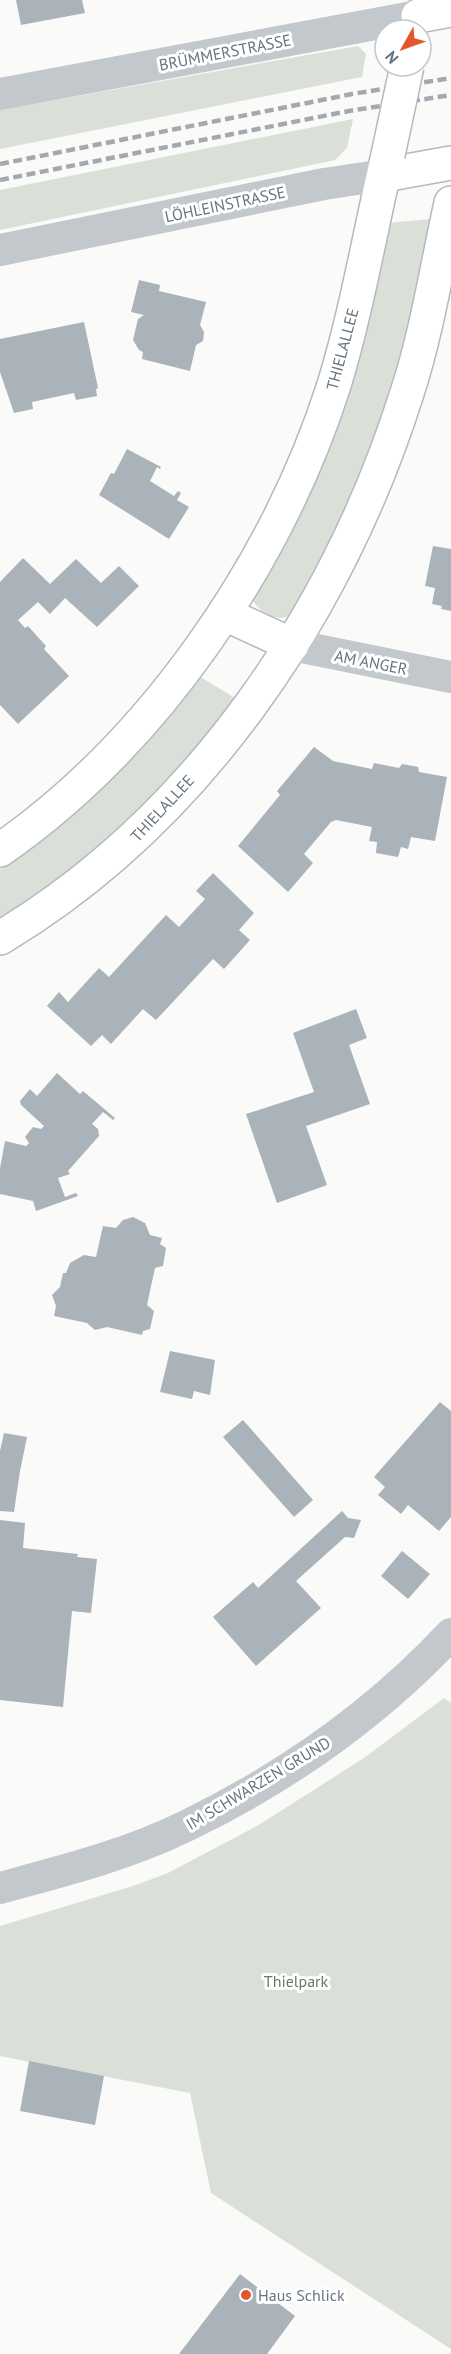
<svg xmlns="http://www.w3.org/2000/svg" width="451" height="2354" viewBox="0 0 451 2354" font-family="'PT Sans',sans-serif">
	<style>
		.green { fill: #dadfd7 }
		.building { fill: #aab3b9 }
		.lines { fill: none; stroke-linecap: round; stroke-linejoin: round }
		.secondary-casing { stroke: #b3babf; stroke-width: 36 }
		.minor { stroke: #c3c8cc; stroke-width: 32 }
		.secondary { stroke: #fff; stroke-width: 33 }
		.rail { stroke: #a2aab0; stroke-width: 4.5; stroke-dasharray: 9 4.5; stroke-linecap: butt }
		.secondary-bridge-casing { stroke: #b3babf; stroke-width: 36; stroke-linecap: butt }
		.secondary-bridge { stroke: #fff; stroke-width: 33 }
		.poi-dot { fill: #e4572e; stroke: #fff; stroke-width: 2 }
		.labels { text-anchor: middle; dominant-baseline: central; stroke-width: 6; stroke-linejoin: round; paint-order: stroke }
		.street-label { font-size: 16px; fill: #657683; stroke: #fff }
		.park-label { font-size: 16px; fill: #687a64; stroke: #fff }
		.poi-label { font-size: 16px; fill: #657683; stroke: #fff; text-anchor: start }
	</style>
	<rect width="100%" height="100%" fill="#fafaf8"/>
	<g class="green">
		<polygon points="358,46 366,54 362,77 0,149 0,110"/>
		<polygon points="353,119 347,148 335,160 0,230 0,190"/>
		<path d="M431,219C419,277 408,337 390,393C365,471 330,544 290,615C279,624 256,611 252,598L388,223Z"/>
		<path d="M199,676L235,698C204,738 172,777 137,812C96,853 48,887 0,919V869C77,815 141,750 199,676Z"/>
		<polygon points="444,1698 451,1703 451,2349 211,2193 190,2093 0,2056 0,1926 133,1886 168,1873 257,1826 364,1758"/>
	</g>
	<g class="building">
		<polygon points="16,0 82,0 85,13 21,25"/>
		<polygon points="139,280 160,285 159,291 206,302 200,325 204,332 203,341 196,345 190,371 142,359 143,352 139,350 133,340 138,319 144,315 131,312"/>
		<polygon points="84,322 98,388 96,389 97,396 76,400 74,393 32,402 33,409 14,413 0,372 0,339"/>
		<polygon points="127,449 161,467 160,469 157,467 150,481 174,496 178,491 181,493 177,500 189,507 169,539 99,495 111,473 114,474"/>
		<polygon points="433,546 451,549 451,611 441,609 442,606 432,604 435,588 425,586"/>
		<polygon points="23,558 50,584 76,559 101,583 119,566 139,586 97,627 65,598 50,614 38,602 18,620 25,628 28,626 46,646 44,649 69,676 18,724 0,705 0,582"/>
		<polygon points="314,747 333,761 372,769 374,763 399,768 402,764 418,767 419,772 447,777 435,841 411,837 408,849 401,847 398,857 376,853 377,842 369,841 372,827 336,820 331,822 304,854 313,863 288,892 238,846 280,795 277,791"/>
		<polygon points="213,873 254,913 239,930 250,940 224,969 213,959 156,1020 143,1009 111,1044 102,1035 91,1046 47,1006 59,992 68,1002 99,968 109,977 166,915 179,927 205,899 196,891"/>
		<polygon points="356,1009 367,1038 349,1045 370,1104 306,1126 327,1185 277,1203 246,1114 314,1092 293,1033"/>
		<polygon points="57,1073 80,1094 83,1091 115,1118 113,1120 103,1112 92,1124 98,1129 99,1136 68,1171 70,1174 58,1178 65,1197 76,1193 78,1196 36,1211 33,1201 0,1194 0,1168 5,1141 26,1146 29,1143 25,1137 33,1127 41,1129 44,1126 21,1105 20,1101 30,1089 37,1096"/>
		<polygon points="133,1217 145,1223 150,1235 162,1238 160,1244 166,1248 163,1266 155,1268 147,1305 154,1311 150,1329 143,1331 142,1335 107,1327 95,1330 87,1323 54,1316 56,1306 52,1295 60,1287 63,1273 66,1273 70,1263 84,1255 96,1257 103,1226 116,1228 123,1220"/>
		<polygon points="170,1351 215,1360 210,1395 194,1391 192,1399 160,1392"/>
		<polygon points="440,1402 451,1411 451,1517 439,1531 408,1505 401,1514 378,1495 385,1487 374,1477"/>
		<polygon points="243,1420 313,1500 294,1517 223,1437"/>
		<polygon points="4,1433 27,1437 20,1471 14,1512 0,1511 0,1451"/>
		<polygon points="342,1511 348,1518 361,1520 354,1538 345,1537 296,1581 321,1608 256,1666 213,1617 253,1582 258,1588"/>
		<polygon points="0,1520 25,1523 23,1548 78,1554 77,1557 97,1559 91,1613 72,1611 63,1707 0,1700"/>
		<polygon points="402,1551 430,1574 408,1599 381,1576"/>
		<polygon points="29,2061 104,2076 95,2125 20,2111"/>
		<polygon points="240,2274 295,2316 267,2354 179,2354"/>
	</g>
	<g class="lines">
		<g class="secondary-casing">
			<g id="secondary">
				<polyline points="418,16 451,10"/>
				<polyline points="384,175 451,163"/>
				<polyline points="225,614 292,645"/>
				<path d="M0,850C154,743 277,563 334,385C357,310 370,231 388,155"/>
				<path d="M0,938C199,819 338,611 407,393C427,332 437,266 451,203"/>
			</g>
		</g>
		<g class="minor">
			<polyline points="0,94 418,16"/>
			<polyline points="0,250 324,184 384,175"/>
			<polyline points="292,645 451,677"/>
			<path d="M0,1888C63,1871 127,1855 186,1826C285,1778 376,1714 451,1634"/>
		</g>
		<use href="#secondary" class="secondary"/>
		<g class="rail">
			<polyline points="0,164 352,94 451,78"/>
			<polyline points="0,180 349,111 451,95"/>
		</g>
		<g class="secondary-bridge-casing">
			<polyline id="secondary-bridge" points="388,155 407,66"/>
		</g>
		<use href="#secondary-bridge" class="secondary-bridge"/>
	</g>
	<circle class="poi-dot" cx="246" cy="2295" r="6"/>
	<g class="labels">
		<g class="street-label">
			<text transform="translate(225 52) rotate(-11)">BRÜMMERSTRASSE</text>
			<text transform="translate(225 204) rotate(-12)">LÖHLEINSTRASSE</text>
			<text transform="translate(342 349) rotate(-75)">THIELALLEE</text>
			<text transform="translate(371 662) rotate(11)">AM ANGER</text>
			<text transform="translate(162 808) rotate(-47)">THIELALLEE</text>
			<text transform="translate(258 1783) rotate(-31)">IM SCHWARZEN GRUND</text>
		</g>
		<g class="park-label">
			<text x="296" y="1981">Thielpark</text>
		</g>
		<g class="poi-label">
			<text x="258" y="2295">Haus Schlick</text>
		</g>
	</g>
	<g transform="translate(403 48) rotate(230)"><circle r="28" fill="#ffffff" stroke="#c1c8cd" stroke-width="1.5"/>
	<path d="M0-4.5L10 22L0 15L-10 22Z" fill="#e4572e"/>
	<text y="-9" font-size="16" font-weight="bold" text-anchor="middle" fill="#657683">N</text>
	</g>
</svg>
